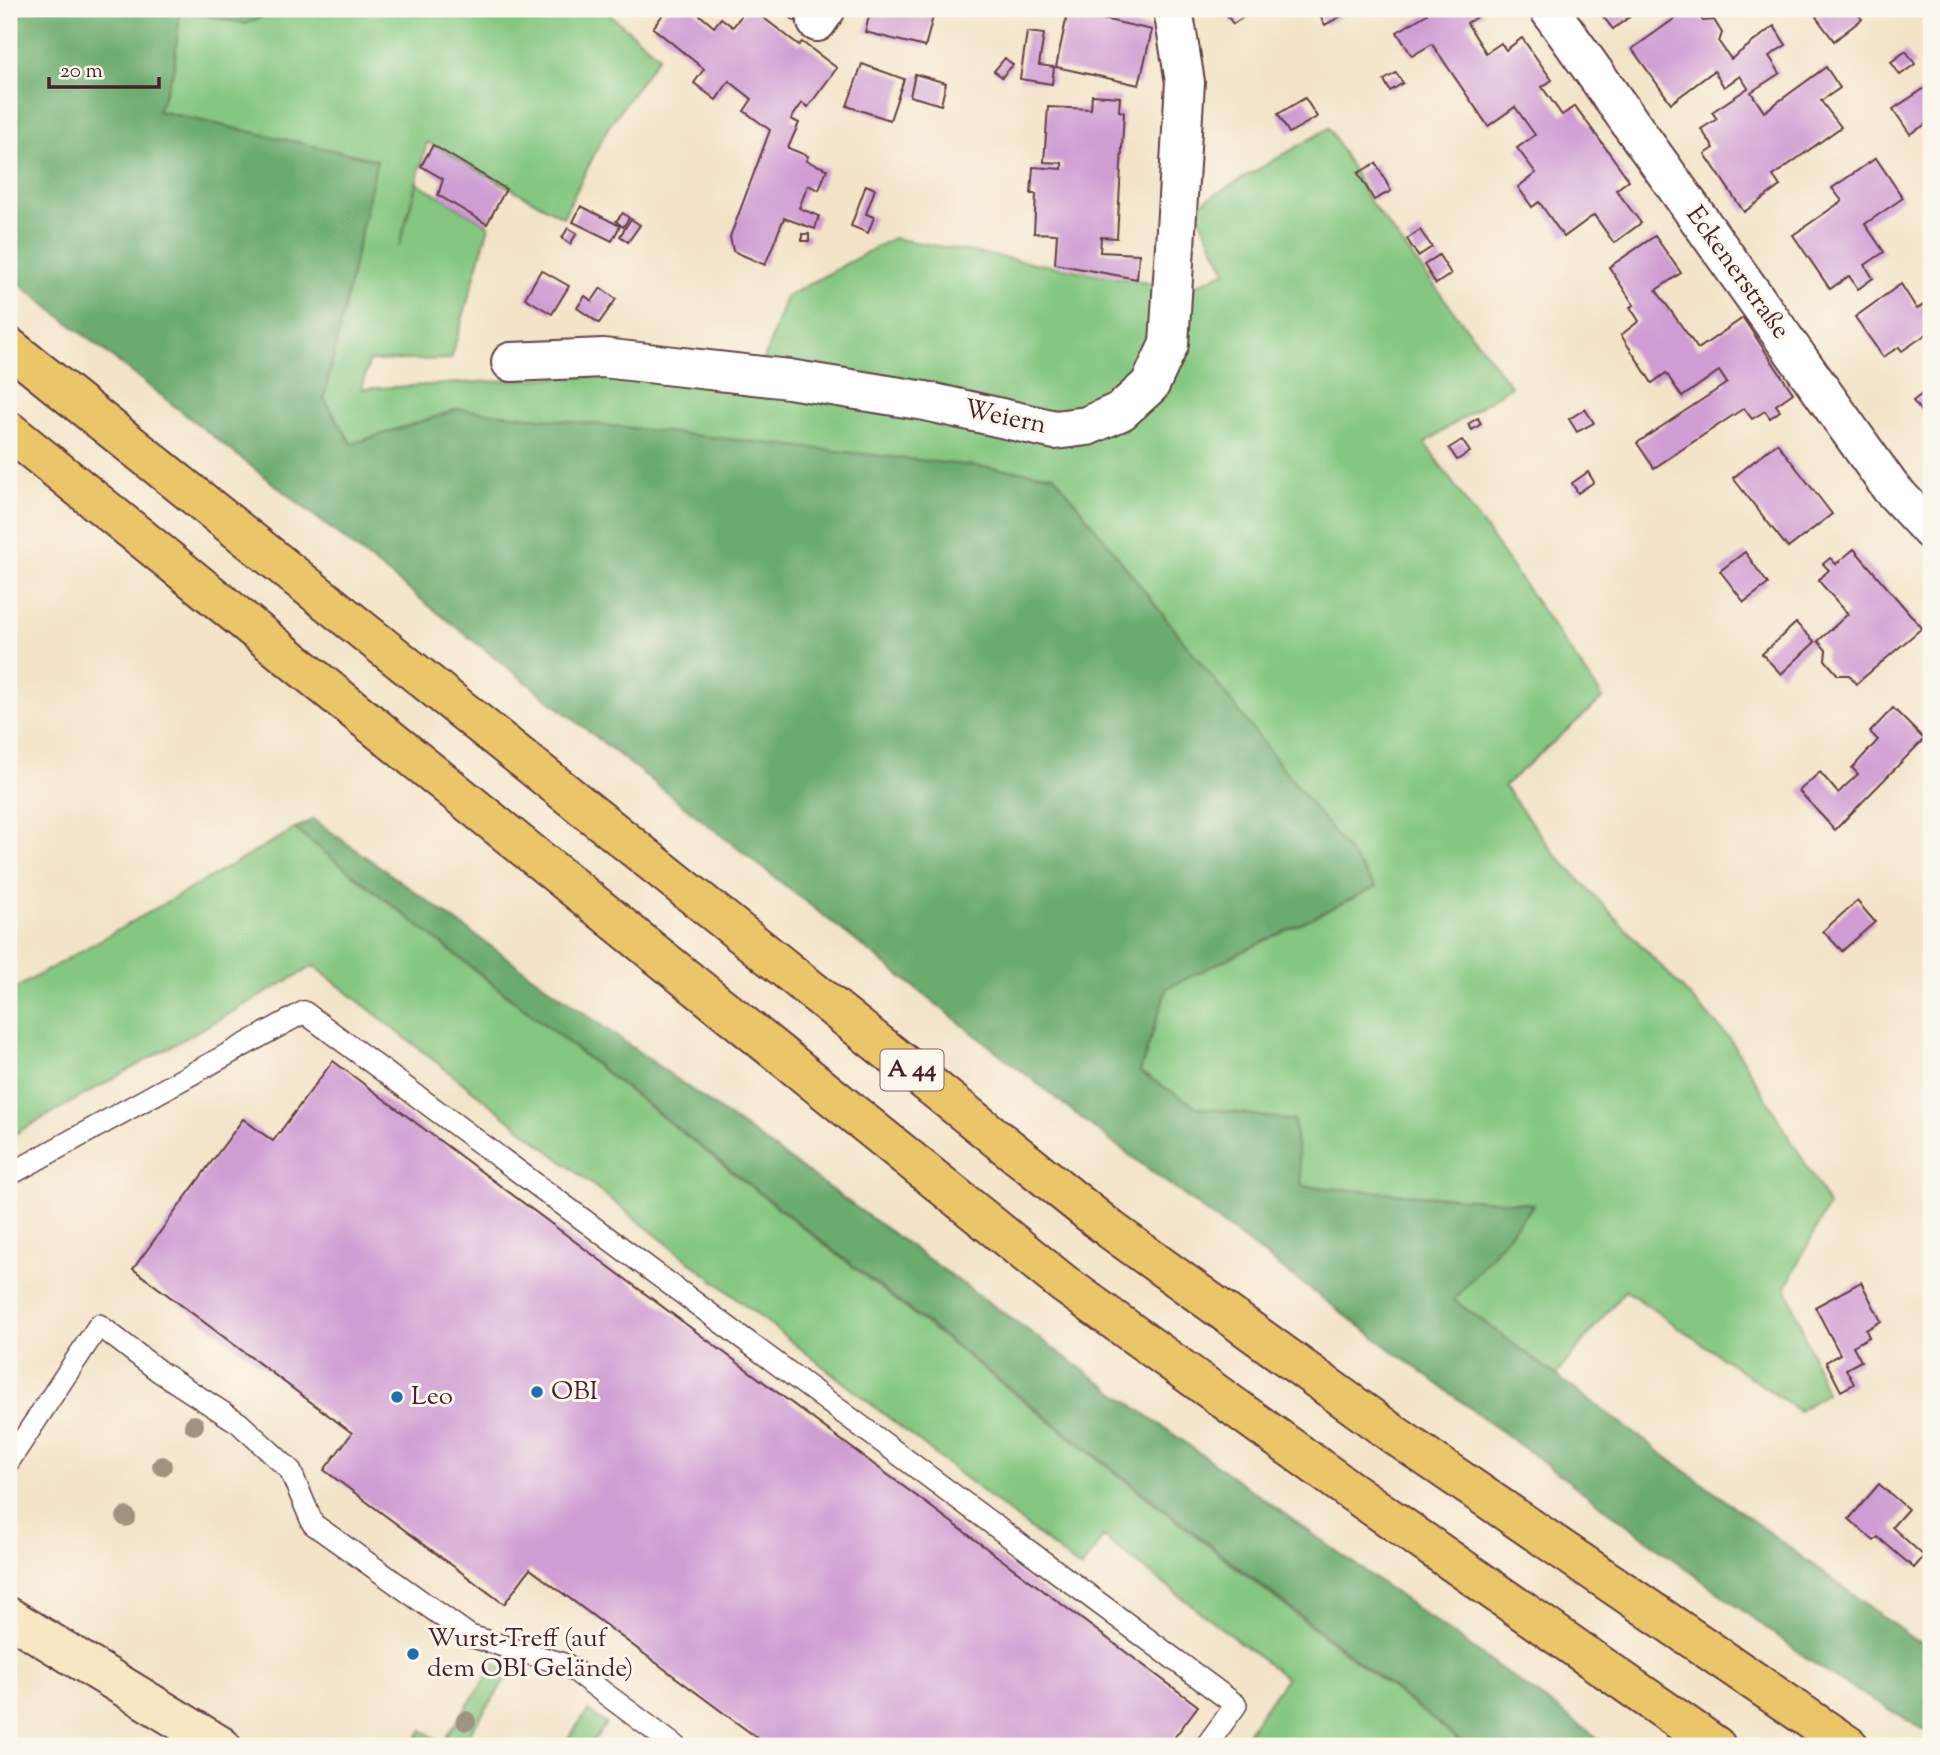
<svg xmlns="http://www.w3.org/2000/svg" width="1940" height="1755" viewBox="0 0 1940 1755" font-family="'Sorts Mill Goudy',serif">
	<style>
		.green { fill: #84c780; stroke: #677356; stroke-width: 2 }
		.forest { fill: #6bac6e; stroke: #5a664c; stroke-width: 2 }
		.building { fill: #cf9cd3 }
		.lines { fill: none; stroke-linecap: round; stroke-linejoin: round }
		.lane-casing { stroke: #633d43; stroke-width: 24 }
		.street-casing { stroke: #633d43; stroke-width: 42 }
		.secondary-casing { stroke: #633d43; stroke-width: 42 }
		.highway-casing { stroke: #633d43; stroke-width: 42 }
		.lane { stroke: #fff; stroke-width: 21 }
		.street { stroke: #fff; stroke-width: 38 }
		.secondary { stroke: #f7e8c3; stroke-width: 38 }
		.highway { stroke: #ebc669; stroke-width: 38 }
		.tree { fill: #9f937f }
		.poi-dot { fill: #1f6fb2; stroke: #fbf7ec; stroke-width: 2.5 }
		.labels { text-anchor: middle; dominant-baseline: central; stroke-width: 6; stroke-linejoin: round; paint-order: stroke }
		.shield { fill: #fbf7ec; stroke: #7f6065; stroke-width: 2 }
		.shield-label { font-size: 24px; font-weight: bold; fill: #4a1f2b }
		.street-label { font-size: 26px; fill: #4a1f2b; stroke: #fbf7ec }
		.poi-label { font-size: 26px; fill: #4a1f2b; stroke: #fbf7ec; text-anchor: start }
	</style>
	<rect width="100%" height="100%" fill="#fbf7ec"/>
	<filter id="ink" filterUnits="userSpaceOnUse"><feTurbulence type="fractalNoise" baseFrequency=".0143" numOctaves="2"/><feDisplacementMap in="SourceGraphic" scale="14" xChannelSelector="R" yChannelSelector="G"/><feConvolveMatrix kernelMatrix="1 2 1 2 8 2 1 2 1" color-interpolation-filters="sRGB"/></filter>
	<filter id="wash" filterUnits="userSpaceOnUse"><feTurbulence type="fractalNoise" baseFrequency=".00686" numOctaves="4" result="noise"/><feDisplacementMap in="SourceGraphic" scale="28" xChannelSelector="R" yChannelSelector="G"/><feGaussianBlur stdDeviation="1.57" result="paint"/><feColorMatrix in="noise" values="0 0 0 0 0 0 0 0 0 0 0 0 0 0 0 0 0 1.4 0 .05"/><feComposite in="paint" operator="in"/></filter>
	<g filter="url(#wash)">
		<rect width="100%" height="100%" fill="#f3e4c8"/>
		<g class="green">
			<path d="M180,9C210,13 245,37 268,9H603L659,56L607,129L563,217L427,142L399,247L417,183L489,226L451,359L369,361L362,389L629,373L754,388L786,297L893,238L1187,290L1226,271L1194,207L1329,128L1371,203L1511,386L1425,443L1603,698L1504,786L1554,853L1731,1040L1821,1190L1828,1206L1786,1286L1826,1393L1799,1411L1625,1290L1556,1375L1454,1300L1534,1204L1302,1186L1294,1121L1197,1107L1140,1072L1166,988L1376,886L459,409L352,444L324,399L377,160L158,111L174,69Z"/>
			<polygon points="295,829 1317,1631 1467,1746 1238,1746 1286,1678 1103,1537 1081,1569 314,966 9,1137 9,992"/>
			<polygon points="496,1663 510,1673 461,1746 424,1746 415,1740 422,1730 442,1743"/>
			<polygon points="588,1711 606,1724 590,1746 562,1746"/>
		</g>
		<g class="forest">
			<polygon points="9,9 180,9 174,69 158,111 377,160 324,399 352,444 459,409 1054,475 1376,887 1167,988 1140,1072 1197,1107 1294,1121 1302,1186 1534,1204 1454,1300 1913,1639 1931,1647 1931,1734 1828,1674 1108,1139 9,276"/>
			<polygon points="182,9 244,9 260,18 246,24"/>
			<polygon points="313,819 1609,1746 1467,1746 295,829"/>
		</g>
		<g id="blocks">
			<g class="building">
				<polygon points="667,9 696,9 695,11 714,27 721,18 733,27 746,9 752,9 799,45 802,42 837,68 808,107 802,103 791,119 799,123 788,148 808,156 806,161 827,169 819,190 808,185 799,208 819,216 815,229 784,218 765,265 733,251 730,237 770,130 744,111 752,99 729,81 716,100 694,83 704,69 653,28"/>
				<polygon points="778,9 805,9 795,21"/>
				<polygon points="871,9 935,9 925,47 865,32"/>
				<polygon points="1223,9 1241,9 1245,16 1233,24"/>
				<polygon points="1316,9 1348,9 1349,12 1325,25"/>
				<polygon points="1424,9 1481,9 1483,13 1467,23 1486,53 1501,43 1506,50 1522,38 1552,80 1542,87 1562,115 1575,106 1629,180 1616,190 1641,223 1614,243 1594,215 1564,237 1539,202 1532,207 1518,187 1536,173 1517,148 1535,135 1515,107 1488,126 1432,44 1412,56 1397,32 1427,14"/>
				<polygon points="1597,9 1640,9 1613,29"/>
				<polygon points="1688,9 1694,9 1703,21 1714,20 1722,33 1719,42 1731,59 1774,26 1786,45 1769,56 1780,73 1751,92 1764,112 1826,67 1840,88 1821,101 1841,127 1773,176 1780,186 1744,212 1705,154 1714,148 1701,129 1717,119 1712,112 1748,88 1740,76 1724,87 1714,71 1671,103 1632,49"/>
				<polygon points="1827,9 1854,9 1862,19 1834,41 1816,17"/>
				<polygon points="1068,11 1152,30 1139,85 1056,67"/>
				<polygon points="1027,32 1044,34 1039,65 1054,67 1052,84 1020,79"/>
				<polygon points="1906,51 1915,64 1900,75 1891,62"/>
				<polygon points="1005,58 1013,65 1002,77 994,71"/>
				<polygon points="862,64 904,79 890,120 847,106"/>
				<polygon points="1396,73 1403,83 1390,91 1384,80"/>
				<polygon points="915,74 946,83 941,105 910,96"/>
				<polygon points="1925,88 1931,98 1931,121 1910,134 1893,109"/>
				<polygon points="1092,95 1120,97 1119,111 1124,112 1117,238 1101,237 1100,252 1139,254 1137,279 1055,264 1057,234 1034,233 1036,194 1031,194 1033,167 1062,169 1062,163 1044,162 1048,107 1091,109"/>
				<polygon points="1305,98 1317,117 1289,133 1278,114"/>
				<polygon points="433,145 506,189 487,224 438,195 443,179 421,166"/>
				<polygon points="1876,158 1903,198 1865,224 1884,252 1865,265 1873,278 1858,289 1849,276 1830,289 1793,235 1842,201 1832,188"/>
				<polygon points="1376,163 1391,191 1374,200 1358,173"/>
				<polygon points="866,185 875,189 866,214 874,217 868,233 851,226"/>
				<polygon points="581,206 620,226 612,241 573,222"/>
				<polygon points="623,213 629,218 623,227 616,221"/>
				<polygon points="631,219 640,225 628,242 620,236"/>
				<polygon points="568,228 577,233 570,244 562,238"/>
				<polygon points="1420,230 1432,247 1418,256 1407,239"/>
				<rect x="802" y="234" width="7" height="7"/>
				<polygon points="1655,236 1681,273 1656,290 1698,349 1743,318 1793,393 1776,405 1780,411 1770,418 1765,411 1752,419 1744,408 1654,468 1637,443 1727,383 1719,371 1682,397 1666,373 1652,383 1621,335 1639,321 1630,307 1634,305 1609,267"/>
				<polygon points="1439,255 1451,274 1436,284 1424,265"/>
				<polygon points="541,270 569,286 552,314 525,298"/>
				<polygon points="1901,284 1917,309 1926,303 1931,310 1931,331 1902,351 1899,347 1883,357 1855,317"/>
				<polygon points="601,288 616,299 599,323 577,308 585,296 592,301"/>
				<polygon points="1931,387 1931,424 1913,401"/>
				<polygon points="1585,409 1594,423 1577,432 1569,419"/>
				<polygon points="1478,418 1481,424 1472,430 1468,424"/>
				<polygon points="1462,440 1470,452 1457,460 1449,448"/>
				<polygon points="1777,443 1832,514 1788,548 1733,478"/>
				<polygon points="1588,472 1594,482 1578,493 1572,483"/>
				<polygon points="1854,549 1922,628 1856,684 1849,675 1838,675 1825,660 1826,650 1818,641 1848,614 1818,580 1829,570 1823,564 1830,558 1836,564"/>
				<polygon points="1745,552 1768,584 1744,602 1720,571"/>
				<polygon points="1796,623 1815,642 1781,674 1762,654"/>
				<polygon points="1893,708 1924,739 1835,830 1799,791 1820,772 1838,793 1858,774 1852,768 1878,740 1870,732"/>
				<polygon points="1857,901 1875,922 1842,951 1823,931"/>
				<polygon points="333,1061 1198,1706 1168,1746 768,1746 530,1569 504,1604 324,1470 352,1433 133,1269 243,1119 273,1141"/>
				<polygon points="1861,1282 1881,1321 1866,1330 1869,1337 1853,1346 1861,1361 1846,1369 1854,1384 1841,1391 1826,1362 1840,1354 1815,1307"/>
				<polygon points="1879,1484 1908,1509 1892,1527 1924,1556 1914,1568 1878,1537 1874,1541 1849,1519"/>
			</g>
		</g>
	</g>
	<g filter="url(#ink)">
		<use href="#blocks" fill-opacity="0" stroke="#633d43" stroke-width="2"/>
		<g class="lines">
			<g class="lane-casing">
				<g id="lane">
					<polyline points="9,1175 304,1012 1236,1705 1206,1746"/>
					<polyline points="9,1461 99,1325 160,1372 239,1423 290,1470 313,1524 470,1636 567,1665 675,1746"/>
				</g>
			</g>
			<g class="street-casing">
				<g id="street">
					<polyline points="1549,9 1890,487 1931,531"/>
					<polyline points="817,22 826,9"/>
					<polyline points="511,362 603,358 789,379 925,401 1055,430 1087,426 1121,411 1150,385 1169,344 1185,82 1173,9"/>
				</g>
			</g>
			<g class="secondary-casing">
				<polyline id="secondary" points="9,1617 221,1746"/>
			</g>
			<g class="highway-casing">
				<g id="highway">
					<polyline points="9,347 1111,1230 1396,1436 1849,1746"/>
					<polyline points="9,431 1064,1284 1351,1491 1716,1746"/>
				</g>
			</g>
			<use href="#lane" class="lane"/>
			<use href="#street" class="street"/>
			<use href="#secondary" class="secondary"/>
			<use href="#highway" class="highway"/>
		</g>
		<g class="tree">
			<circle cx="194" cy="1425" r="10"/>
			<circle cx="162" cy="1466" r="10"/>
			<circle cx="126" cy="1517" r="10"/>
			<circle cx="466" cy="1721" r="10"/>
		</g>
	</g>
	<g class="poi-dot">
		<circle cx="537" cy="1392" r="7"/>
		<circle cx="397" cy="1397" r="7"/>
		<circle cx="413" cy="1654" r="7"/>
	</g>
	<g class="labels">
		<rect class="shield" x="880.5" y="1049.5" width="63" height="41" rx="5"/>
		<g class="shield-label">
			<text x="912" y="1070">A 44</text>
		</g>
		<g class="street-label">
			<text transform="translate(1737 273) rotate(54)">Eckenerstraße</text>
			<text transform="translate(1005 418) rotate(12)">Weiern</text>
		</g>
		<g class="poi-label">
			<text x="551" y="1392">OBI</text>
			<text x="411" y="1397">Leo</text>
			<text x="427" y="1639">Wurst-Treff (auf<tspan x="427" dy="30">dem OBI Gelände)</tspan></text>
		</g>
	</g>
	<rect width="1940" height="1755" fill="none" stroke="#fbf7ec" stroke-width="35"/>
	<path d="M49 77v10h110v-10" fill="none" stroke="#4a1f2b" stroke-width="3.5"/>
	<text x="60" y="77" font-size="21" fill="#4a1f2b" stroke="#fbf7ec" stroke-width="5" paint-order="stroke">20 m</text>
</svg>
